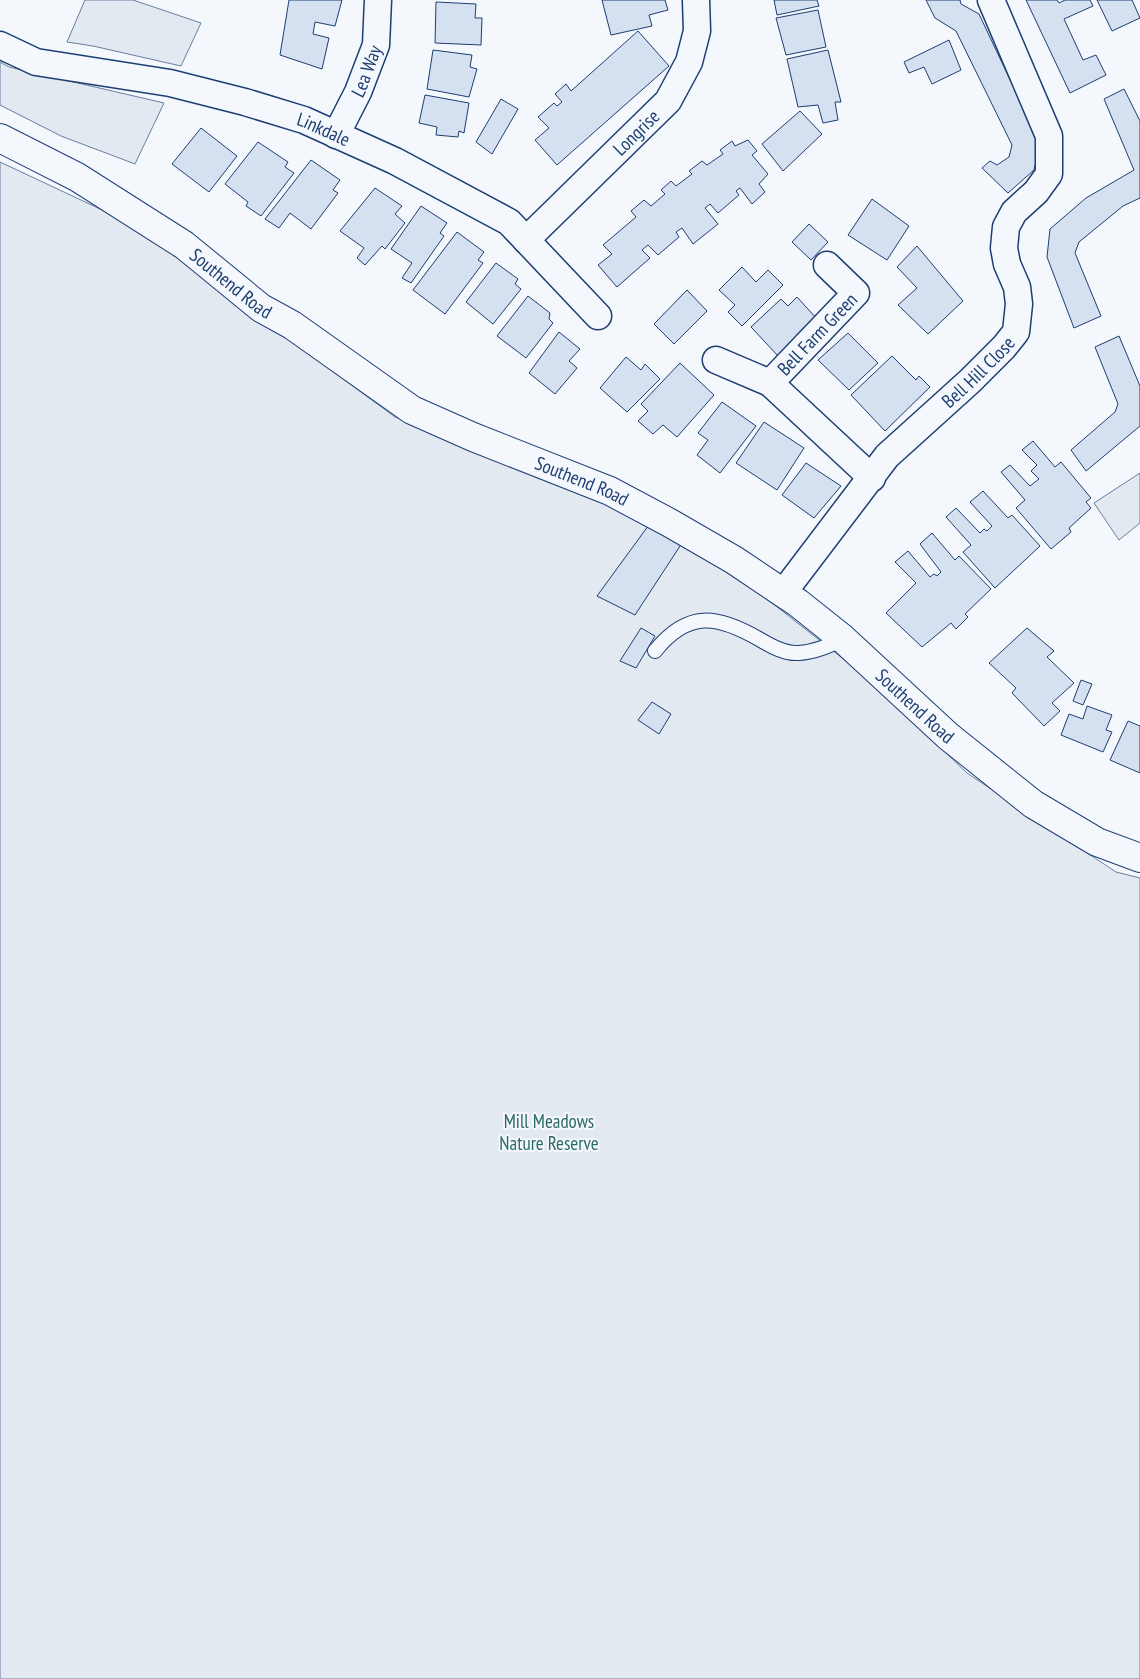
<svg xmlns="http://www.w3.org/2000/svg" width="1140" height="1679" viewBox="0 0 1140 1679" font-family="'PT Sans Narrow',sans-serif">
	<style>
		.green { fill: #e3e9f0; stroke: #687fa3 }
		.building { fill: #d5e0f0; stroke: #1d3f73 }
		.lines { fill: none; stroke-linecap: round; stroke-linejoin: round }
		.lane-casing { stroke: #1d3f73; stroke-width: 16 }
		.street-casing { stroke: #1d3f73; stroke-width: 29 }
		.primary-casing { stroke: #1d3f73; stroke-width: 30 }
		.lane { stroke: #f4f7fb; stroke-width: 14 }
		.street { stroke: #f4f7fb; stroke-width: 26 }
		.primary { stroke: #f4f7fb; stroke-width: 28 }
		.labels { text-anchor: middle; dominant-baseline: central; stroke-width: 4; stroke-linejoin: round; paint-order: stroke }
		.street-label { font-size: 19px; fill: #1d3f73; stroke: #f4f7fb }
		.park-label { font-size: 19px; fill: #2c6c60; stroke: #f4f7fb }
	</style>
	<rect width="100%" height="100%" fill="#f4f7fb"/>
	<g class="green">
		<polygon points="85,0 133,0 201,23 181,66 93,46 67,42"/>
		<polygon points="0,62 9,67 164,103 135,164 61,136 0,105"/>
		<polygon points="0,162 130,223 395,417 492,459 670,523 869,679 967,773 1116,872 1140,878 1140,1679 0,1679"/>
		<polygon points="1140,473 1140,523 1119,540 1094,503"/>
	</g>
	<g class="building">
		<polygon points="289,0 342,0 335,26 315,22 313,34 329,38 322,69 280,55"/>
		<polygon points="602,0 665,0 668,10 649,15 652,26 611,35"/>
		<polygon points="774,0 817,0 819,6 777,15"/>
		<polygon points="926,0 960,0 961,4 979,14 1040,143 1034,170 1008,193 982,168 990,161 997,165 1009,157 1012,145 956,31 935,18"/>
		<polygon points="1026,0 1057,0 1059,3 1065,0 1090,0 1093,6 1064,19 1083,60 1096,55 1106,75 1070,93"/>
		<polygon points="1097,0 1132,0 1140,18 1112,31"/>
		<polygon points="436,2 476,4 475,18 482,18 481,45 435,43"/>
		<polygon points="818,10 826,47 786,55 776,18"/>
		<polygon points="638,31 669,66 557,165 535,140 549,128 538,117 554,103 557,106 562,102 555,94 566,84 571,91"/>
		<polygon points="949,40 961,70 932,84 924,67 909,73 904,62"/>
		<polygon points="433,50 472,55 470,67 477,69 469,97 427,89"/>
		<polygon points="828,50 841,102 835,102 838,120 823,123 818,105 798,107 787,59"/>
		<polygon points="1124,89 1140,121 1140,198 1123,206 1079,242 1075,253 1101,316 1074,328 1047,257 1050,229 1086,198 1134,170 1104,99"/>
		<polygon points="425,95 469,103 464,133 459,131 458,137 436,135 437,127 419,123"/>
		<polygon points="501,99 518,109 492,154 476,142"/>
		<polygon points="800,111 822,134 783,171 762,144"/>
		<polygon points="201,128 237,156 209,192 172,164"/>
		<polygon points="748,140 757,151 752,155 768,174 759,184 765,192 752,204 740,188 736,191 739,195 718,213 710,204 705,208 718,224 693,244 682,228 676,232 679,237 658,255 648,245 642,250 650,258 617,287 598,265 612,254 603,245 636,217 631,211 644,200 651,206 665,194 661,190 671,181 676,186 692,174 689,171 702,161 707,165 723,154 720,150 732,141 735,146"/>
		<polygon points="258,142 288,162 285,167 294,173 261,216 246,206 248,202 225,184"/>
		<polygon points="311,160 340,180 333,190 338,193 311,229 290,213 279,228 265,219"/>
		<polygon points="375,188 402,206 395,214 405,223 385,249 382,246 365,265 357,258 364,248 340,231"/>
		<polygon points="872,199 909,226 887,260 848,235"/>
		<polygon points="421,206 447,223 440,233 444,236 411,283 402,278 412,263 391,249"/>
		<polygon points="809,224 828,242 811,260 792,242"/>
		<polygon points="457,232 484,252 478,260 483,263 445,314 413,290"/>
		<polygon points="917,246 963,301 928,334 898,305 917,288 897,267"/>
		<polygon points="496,263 518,279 515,284 521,289 493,324 466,302"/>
		<polygon points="742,267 756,282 768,270 783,285 742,326 728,312 735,305 719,290"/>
		<polygon points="687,290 707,311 674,344 654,324"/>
		<polygon points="528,296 550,313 549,319 553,323 526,358 497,336"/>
		<polygon points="797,297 818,320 779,357 751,327 781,299 788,306"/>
		<polygon points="559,332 580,349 569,361 577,368 555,394 529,373"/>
		<polygon points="848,333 878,363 849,390 818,360"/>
		<polygon points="1119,336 1140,386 1140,426 1086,471 1071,450 1115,412 1118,404 1095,347"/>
		<polygon points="892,356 916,380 919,376 930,387 885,431 851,395"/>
		<polygon points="626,357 641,370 645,364 660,379 627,412 600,388"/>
		<polygon points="680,363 714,395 677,437 663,425 653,434 638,421 648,411 641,404"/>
		<polygon points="722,402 756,426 720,473 697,455 708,440 698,433"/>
		<polygon points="764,422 804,448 777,490 736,463"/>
		<polygon points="1033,441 1055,467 1061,462 1091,498 1086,502 1091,508 1069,528 1071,532 1051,549 1016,508 1025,500 1001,472 1010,465 1030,486 1039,479 1031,471 1037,465 1022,450"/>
		<polygon points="806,463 841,486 814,518 782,495"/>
		<polygon points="983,491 1008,518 1012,515 1040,546 995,588 963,552 971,545 946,517 956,508 980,533 984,529 987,531 992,526 970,502"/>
		<polygon points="651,522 682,543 635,615 597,596"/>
		<polygon points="932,533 955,560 959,556 991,589 965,614 968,617 956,629 951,623 922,647 886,613 916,583 895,562 908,551 930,577 934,574 937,576 941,572 920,544"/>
		<polygon points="641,628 655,636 636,668 620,661"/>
		<polygon points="1027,628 1054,651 1047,657 1074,683 1052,703 1060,711 1044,726 1012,693 1016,688 989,663"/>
		<polygon points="1081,680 1092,684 1083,705 1073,701"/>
		<polygon points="652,702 671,714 659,734 638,720"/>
		<polygon points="1087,706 1112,715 1106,730 1112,732 1103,752 1061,735 1069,714 1083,719"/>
		<polygon points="1128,721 1140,726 1140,773 1110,760"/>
	</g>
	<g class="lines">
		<g class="lane-casing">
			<path id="lane" d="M655,651C688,610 717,615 759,639C771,646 785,654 799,653C813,652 831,646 842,638"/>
		</g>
		<g class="street-casing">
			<g id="street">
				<path id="s1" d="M0,45L36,62L170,83L245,102L304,120L395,161L509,222L598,316"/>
				<path id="s2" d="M336,135L358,92L376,45L378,0"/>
				<path id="s3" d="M526,240L668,101L689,62L697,31L696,0"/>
				<polyline points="716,360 770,383 872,478"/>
				<path id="s4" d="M770,383L856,293L827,265"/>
				<path id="s5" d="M783,593L887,456L970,381L1004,347L1016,332L1019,304L1017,287L1007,264L1004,248L1006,227L1014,212L1036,192L1049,174V136L991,0"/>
			</g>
		</g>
		<g class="primary-casing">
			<g id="primary">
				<path id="s6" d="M0,138L77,177L184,245L261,308L292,325L412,410L473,437L610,491L670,523L734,560L798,603L842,638L948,736L1033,804L1097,842L1140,858"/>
			</g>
		</g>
		<use href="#lane" class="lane"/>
		<use href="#street" class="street"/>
		<use href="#primary" class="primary"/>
	</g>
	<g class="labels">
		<g class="street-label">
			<text stroke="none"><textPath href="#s2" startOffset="71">Lea Way</textPath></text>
			<text stroke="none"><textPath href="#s1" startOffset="336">Linkdale</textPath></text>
			<text stroke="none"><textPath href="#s3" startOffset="154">Longrise</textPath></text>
			<text stroke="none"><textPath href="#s6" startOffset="274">Southend Road</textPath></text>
			<text stroke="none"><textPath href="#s4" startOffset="68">Bell Farm Green</textPath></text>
			<text stroke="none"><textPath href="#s5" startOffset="296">Bell Hill Close</textPath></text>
			<text stroke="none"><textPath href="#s6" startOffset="679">Southend Road</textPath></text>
			<text stroke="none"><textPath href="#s6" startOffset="1084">Southend Road</textPath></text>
		</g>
		<g class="park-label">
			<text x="549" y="1121">Mill Meadows<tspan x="549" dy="22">Nature Reserve</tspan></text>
		</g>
	</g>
</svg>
